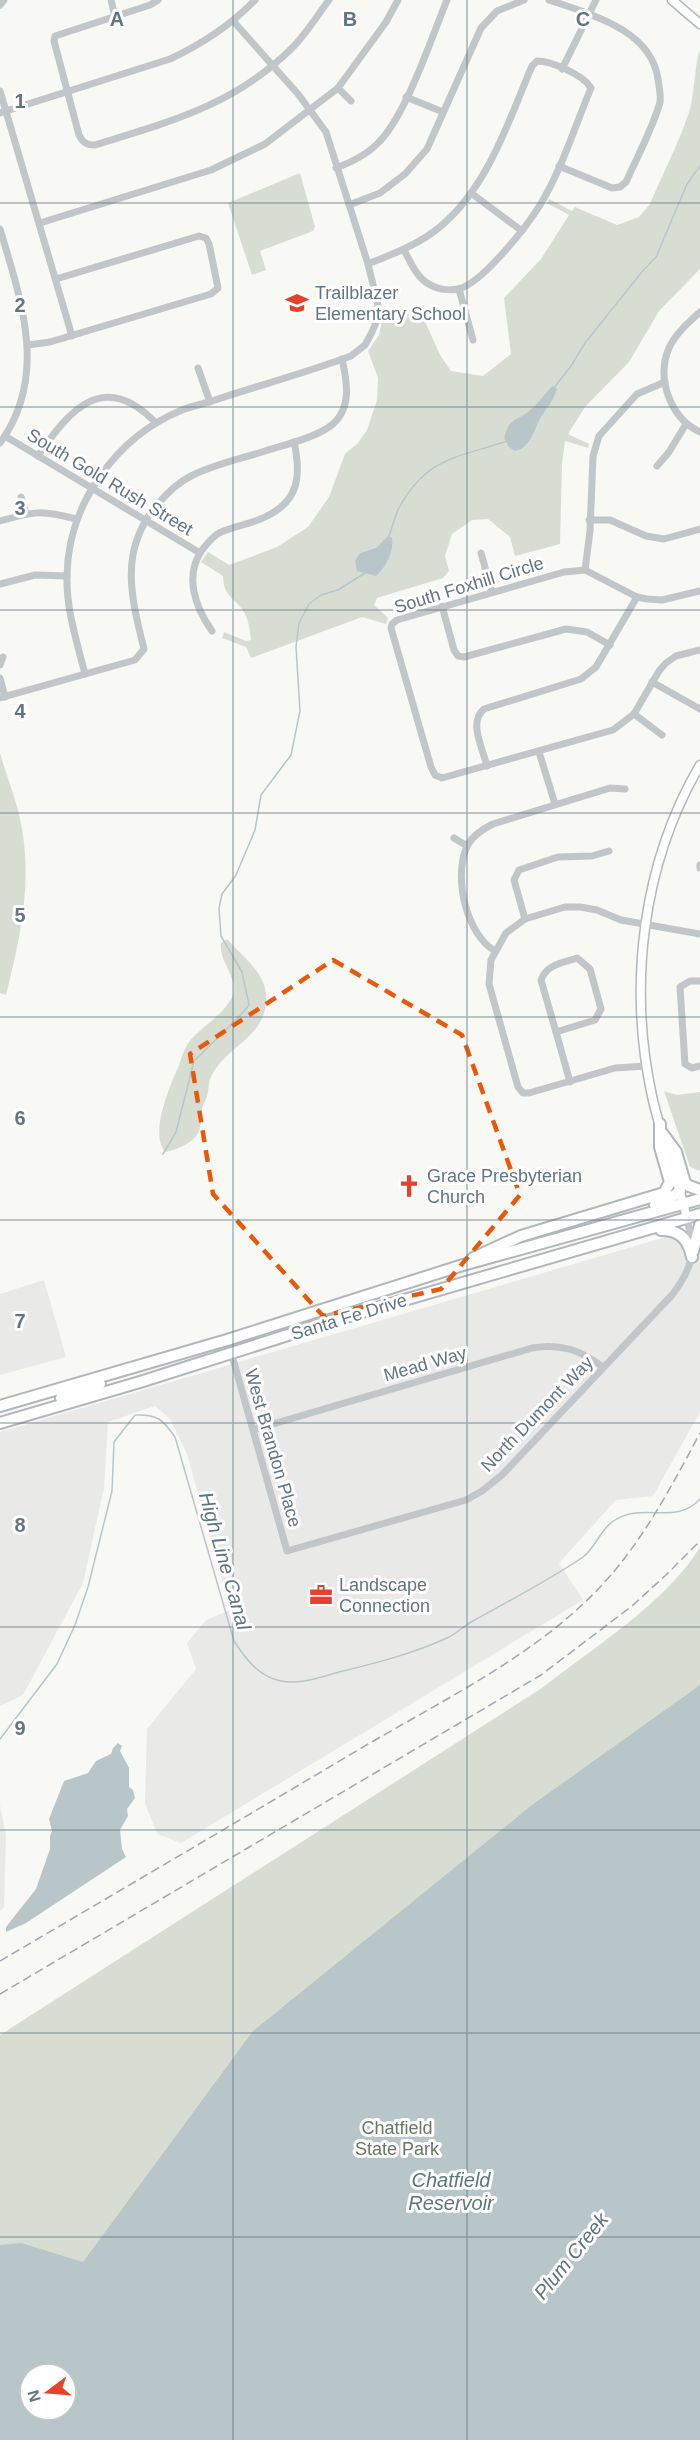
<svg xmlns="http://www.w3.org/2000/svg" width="700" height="2440" viewBox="0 0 700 2440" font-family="Helvetica,sans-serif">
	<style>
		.built { fill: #e9e9e8 }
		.green { fill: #d8ddd4; fill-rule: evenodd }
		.water { fill: #b8c6c9; fill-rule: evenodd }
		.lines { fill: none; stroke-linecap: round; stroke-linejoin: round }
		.stream { stroke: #b8c6c9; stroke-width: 1.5 }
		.major-casing { stroke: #b2b8bb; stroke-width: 11 }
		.highway-casing { stroke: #b2b7ba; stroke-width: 14 }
		.minor { stroke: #c1c6c9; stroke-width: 7 }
		.major { stroke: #fff; stroke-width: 8 }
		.highway { stroke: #fff; stroke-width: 10 }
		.rail { stroke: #a0a8ad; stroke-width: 1.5; stroke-dasharray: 9 4.5; stroke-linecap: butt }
		.marked { fill: none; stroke: #e8590c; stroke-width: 4.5; stroke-dasharray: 12 8; stroke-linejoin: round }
		.grid { fill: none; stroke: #637680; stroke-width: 1.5; stroke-opacity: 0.55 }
		.labels { text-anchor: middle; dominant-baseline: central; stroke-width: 6; stroke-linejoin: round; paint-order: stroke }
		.poi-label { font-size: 18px; fill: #637680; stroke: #fff; text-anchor: start }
		.street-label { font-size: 18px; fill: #637680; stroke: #fff }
		.park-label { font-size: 18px; fill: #687862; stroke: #fff }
		.water-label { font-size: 20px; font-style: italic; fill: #5e767b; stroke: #fff }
		.grid-label { font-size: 20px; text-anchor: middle; font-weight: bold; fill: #637680; stroke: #fff; stroke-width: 6; stroke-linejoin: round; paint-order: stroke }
	</style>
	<rect width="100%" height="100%" fill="#f8f8f5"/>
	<g class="built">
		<polygon points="700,1227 700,1412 653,1496 616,1500 559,1563 583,1600 181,1843 157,1834 145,1803 147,1729 196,1669 187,1643 206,1620 230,1610 187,1454 170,1419 155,1406 108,1422 104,1488 83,1583 23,1695 0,1706 0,1432"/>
		<polygon points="44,1280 66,1357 0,1375 0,1294"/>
		<polygon points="0,1805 6,1836 4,1907 0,1911"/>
	</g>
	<g class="green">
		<path d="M700,50V269L659,311L629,362L585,407L568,434L589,444L588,448L565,441L562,464L560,544L515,556L510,537L488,519L472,520L452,534L445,556L449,571L443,578L377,598L374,605L388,618L386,624L362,617L251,658L246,647L222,638L224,632L246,641L251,640C250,632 249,623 246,616C238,598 223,599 223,576L201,562L208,552L229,565L277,547L308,527L329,497L345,454L358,443L367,430L377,400L378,378L368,351L379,335L385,307L424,319L440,355L451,371L483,376L511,354L504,298L541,259L569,215L547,203L549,199L572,211L575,207L617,225L639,217L650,204C662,175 683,135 691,105C694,92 696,57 700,50Z"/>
		<polygon points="300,173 315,227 313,231 260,251 266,270 252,275 228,203"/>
		<path d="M0,753C7,778 18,803 22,829C32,887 20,938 6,995L0,993Z"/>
		<path d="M227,939C241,955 265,972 266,995C269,1037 226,1045 211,1077C208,1083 209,1092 206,1099C205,1102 203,1105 202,1108C200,1117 203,1126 197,1135C191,1143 175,1151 165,1152C150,1134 168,1091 176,1072C181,1062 182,1052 189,1042C201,1027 221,1017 231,999C242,980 218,963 221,943Z"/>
		<polygon points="664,1091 677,1095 700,1092 700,1171 690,1167"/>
		<path d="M700,1547V2440H0V2035L542,1688C593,1648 667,1602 700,1547ZM30,2374H66V2410H30Z"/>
	</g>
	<g class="water">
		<path d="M552,386L557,389C554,399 549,405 543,414C534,426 533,447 515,451L509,447L504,438C510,416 516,422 529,411C537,405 545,394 552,386Z"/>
		<path d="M388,536L392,538C394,552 386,567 376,576L357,571L355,561L360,553L376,548Z"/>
		<path d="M700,1685V2440H0V2245L21,2243L83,2262L253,2031L532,1805ZM30,2374H66V2410H30Z"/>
		<polygon points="118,1743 122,1746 120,1751 129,1768 129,1787 133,1790 135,1798 127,1809 128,1816 120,1830 122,1849 126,1857 26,1923 6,1932 6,1927 36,1889 50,1849 50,1836 52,1831 49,1819 64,1781 88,1773 96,1761 111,1754 113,1748"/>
	</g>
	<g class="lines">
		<g class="stream">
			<polyline points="553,389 571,366 585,343 641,273 656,257 687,184 700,166"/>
			<path d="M389,536C393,526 395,515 400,506C428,456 458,458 507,441"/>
			<polyline points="163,1154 176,1132 194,1061 239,1017 249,1005 242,972 221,936 219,908 222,894 236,875 255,830 261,795 291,755 300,711 296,647 299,623 309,604 321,595 338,590 365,573"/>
			<path d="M0,1739L57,1664L75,1625L88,1587L112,1491L114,1442L135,1415C158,1414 163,1420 175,1437L234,1641C245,1658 259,1677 281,1681C300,1685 321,1677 339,1672C376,1663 412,1654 447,1638C456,1634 464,1626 473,1621C510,1600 548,1581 583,1557C595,1548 600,1531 612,1522C642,1500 675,1527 700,1499"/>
		</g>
		<g class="major-casing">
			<g id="major">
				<polyline points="672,0 700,24"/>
				<path d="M687,1218C677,1177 661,1137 652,1096C628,985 642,864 700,765"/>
			</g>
		</g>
		<g class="highway-casing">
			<g id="highway">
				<polyline points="662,1133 676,1152 685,1183 689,1186 700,1190"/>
				<polyline points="655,1205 666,1202 680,1191"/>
				<path d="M661,1230C680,1230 688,1239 692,1257"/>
				<polyline points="693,1251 700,1225"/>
				<polyline points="473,1258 521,1236 664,1193 670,1182 660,1147 660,1124"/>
				<polyline points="61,1398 100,1384"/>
				<polyline points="0,1406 227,1340 463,1265 700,1199"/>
				<polyline points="0,1423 140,1382 332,1321 700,1214"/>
			</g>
		</g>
		<g class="minor">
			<polyline points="111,0 115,17"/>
			<path d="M158,0L150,5L55,36L54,41L79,135C83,143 87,145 95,145C169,122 235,105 292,48C306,34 317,16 329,0"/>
			<path d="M549,0C589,14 651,29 658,79C659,86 661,95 660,102C653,128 637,157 626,182L620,187L612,188L559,166"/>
			<polyline points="0,5 4,0"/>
			<polyline points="562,69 596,0"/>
			<polyline points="338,88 351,101"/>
			<polyline points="0,91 72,336"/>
			<polyline points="406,97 443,112"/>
			<path d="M0,113L170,59C202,44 230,26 255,0"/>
			<path d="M336,168C352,162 367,155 379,142C407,113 431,39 447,0"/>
			<polyline points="471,193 522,231"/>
			<polyline points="349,205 380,193 405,174 427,149 481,28 497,11 524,0"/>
			<polyline points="40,223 211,170 265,144 338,88 386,22 398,0"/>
			<path d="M0,229C21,300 49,376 0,443"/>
			<path d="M368,264C393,254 420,244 441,226C489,185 508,122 532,66L537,61C551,61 584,75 591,88C575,126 562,169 540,205C527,226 482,284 458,289C448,291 436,289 427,283C416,276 410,261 404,250"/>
			<polyline points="459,289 473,340"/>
			<path d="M700,312C689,322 675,334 669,348C656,378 670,418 700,432"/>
			<polyline points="28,345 50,342 211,294 218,288 209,244 206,238 199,236 56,279"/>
			<polyline points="198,368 210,402"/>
			<polyline points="5,436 200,553"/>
			<path d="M38,456C70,409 104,369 156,423"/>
			<polyline points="657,466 669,452 686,424"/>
			<polyline points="21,497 26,513"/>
			<polyline points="589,520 610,520 646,536 664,539 700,529"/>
			<path d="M0,521C35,511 41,510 76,519"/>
			<polyline points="481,553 492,592"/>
			<polyline points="585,570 590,531 593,456 599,436 637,394 665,382"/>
			<polyline points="0,584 35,575 67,576"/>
			<polyline points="700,591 662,600 647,599 637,597 585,570 564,572 397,620 392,624 391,628 431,767 435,775 442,778 613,730 634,714 659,671 666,663 676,656 700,650"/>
			<polyline points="442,606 454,650 458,656 464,657 566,629 587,632 610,645"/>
			<path d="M212,631C195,607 184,576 202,550C207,544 212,537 219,533C234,526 252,524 267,516C300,500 301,474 294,442"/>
			<polyline points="0,665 3,657"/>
			<path d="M85,674C77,642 66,609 67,576C68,504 116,437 182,410C195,405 208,403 221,398C264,384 308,372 351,356L365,345L372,332L377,320L378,305L368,264L326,132L298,94L234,22"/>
			<polyline points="0,678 5,697"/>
			<polyline points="652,682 700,709"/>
			<path d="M0,698L135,660L144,649C131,597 119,551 156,506C166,494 177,483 191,476C214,464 240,459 265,451C284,445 318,437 333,424C352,407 347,381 342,359"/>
			<polyline points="634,714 662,735"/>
			<polyline points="539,752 555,804"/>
			<path d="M487,766C483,749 468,722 484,709L581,679L596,667L637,597"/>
			<polyline points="454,838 467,846"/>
			<polyline points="700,865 700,868"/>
			<polyline points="525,919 514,880 519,870 558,857 592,856 609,851"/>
			<path d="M495,951C466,934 454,878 466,849C470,837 483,829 493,824L610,788L625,789"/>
			<path d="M577,958L590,969L601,1009L595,1020L556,1032L541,980C547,964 563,963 577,958Z"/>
			<polyline points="700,981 690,981 680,987 685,1064 692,1068 700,1066"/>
			<polyline points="556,1032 570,1082"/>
			<polyline points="646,1066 615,1068 529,1093 523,1093 518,1087 489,984 491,960 506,933 525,919 565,907 580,907 597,910 621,920 700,934"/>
			<path d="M231,1352L287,1551L466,1500L482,1491L502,1475L672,1295C694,1266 695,1254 687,1218"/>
			<path d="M253,1430L532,1348C561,1343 580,1350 603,1367"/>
		</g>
		<use href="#major" class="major"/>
		<use href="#highway" class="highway"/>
		<g class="rail">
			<path d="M0,1961C121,1890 242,1819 363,1747C435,1705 523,1661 583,1604C635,1556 667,1495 700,1433"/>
			<polyline points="0,1994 541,1675 632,1606 666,1575 700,1541"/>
		</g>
	</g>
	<path class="marked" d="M333,960L462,1035L520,1195L441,1289L323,1316L213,1194L190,1054Z"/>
	<path class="grid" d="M233,0V2440M467,0V2440M0,203H700M0,407H700M0,610H700M0,813H700M0,1017H700M0,1220H700M0,1423H700M0,1627H700M0,1830H700M0,2033H700M0,2237H700"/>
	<defs>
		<g id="school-bare" transform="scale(1.8)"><path d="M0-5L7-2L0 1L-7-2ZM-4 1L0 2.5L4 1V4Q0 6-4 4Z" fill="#e2442b" stroke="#fff" stroke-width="2.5" paint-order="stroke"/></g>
		<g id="church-bare" transform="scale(1.8)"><path d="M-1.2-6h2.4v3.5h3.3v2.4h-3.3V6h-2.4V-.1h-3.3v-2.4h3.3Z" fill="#e2442b" stroke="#fff" stroke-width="2.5" paint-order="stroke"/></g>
		<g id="office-bare" transform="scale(1.8)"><path d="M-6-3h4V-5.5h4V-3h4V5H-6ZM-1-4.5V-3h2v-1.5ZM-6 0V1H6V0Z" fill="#e2442b" stroke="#fff" stroke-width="2.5" paint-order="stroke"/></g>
	</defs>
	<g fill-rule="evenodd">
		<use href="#school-bare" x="297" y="303"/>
		<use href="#church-bare" x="409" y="1186"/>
		<use href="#office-bare" x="321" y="1595"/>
	</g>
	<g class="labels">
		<g class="poi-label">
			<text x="315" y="293">Trailblazer<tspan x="315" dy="21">Elementary School</tspan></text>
			<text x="427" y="1176">Grace Presbyterian<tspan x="427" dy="21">Church</tspan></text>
			<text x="339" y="1585">Landscape<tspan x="339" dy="21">Connection</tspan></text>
		</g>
		<g class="street-label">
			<text transform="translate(110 482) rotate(31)">South Gold Rush Street</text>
			<text transform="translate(469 585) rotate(-17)">South Foxhill Circle</text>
			<text transform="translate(349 1317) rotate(-17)">Santa Fe Drive</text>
			<text transform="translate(425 1364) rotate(-16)">Mead Way</text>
			<text transform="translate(537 1414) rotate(-46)">North Dumont Way</text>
			<text transform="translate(273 1448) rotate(74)">West Brandon Place</text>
		</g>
		<g class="park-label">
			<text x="397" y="2128">Chatfield<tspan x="397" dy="21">State Park</tspan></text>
		</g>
		<g class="water-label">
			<text transform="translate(225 1561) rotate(74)">High Line Canal</text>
			<text x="451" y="2180">Chatfield<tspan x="451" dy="23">Reservoir</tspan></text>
			<text transform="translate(571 2256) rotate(-51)">Plum Creek</text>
		</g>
	</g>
	<g class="grid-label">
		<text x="117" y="26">A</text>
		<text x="350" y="26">B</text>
		<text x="583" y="26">C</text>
		<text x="20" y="108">1</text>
		<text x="20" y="312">2</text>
		<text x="20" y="515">3</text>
		<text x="20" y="718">4</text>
		<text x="20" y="922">5</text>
		<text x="20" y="1125">6</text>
		<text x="20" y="1328">7</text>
		<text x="20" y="1532">8</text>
		<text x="20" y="1735">9</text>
	</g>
	<g transform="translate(48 2392) rotate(254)"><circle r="28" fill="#ffffff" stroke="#c1c8cc" stroke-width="1.5"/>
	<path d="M0-4.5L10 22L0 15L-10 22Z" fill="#e2442b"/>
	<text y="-9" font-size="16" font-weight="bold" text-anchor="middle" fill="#637680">N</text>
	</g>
</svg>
